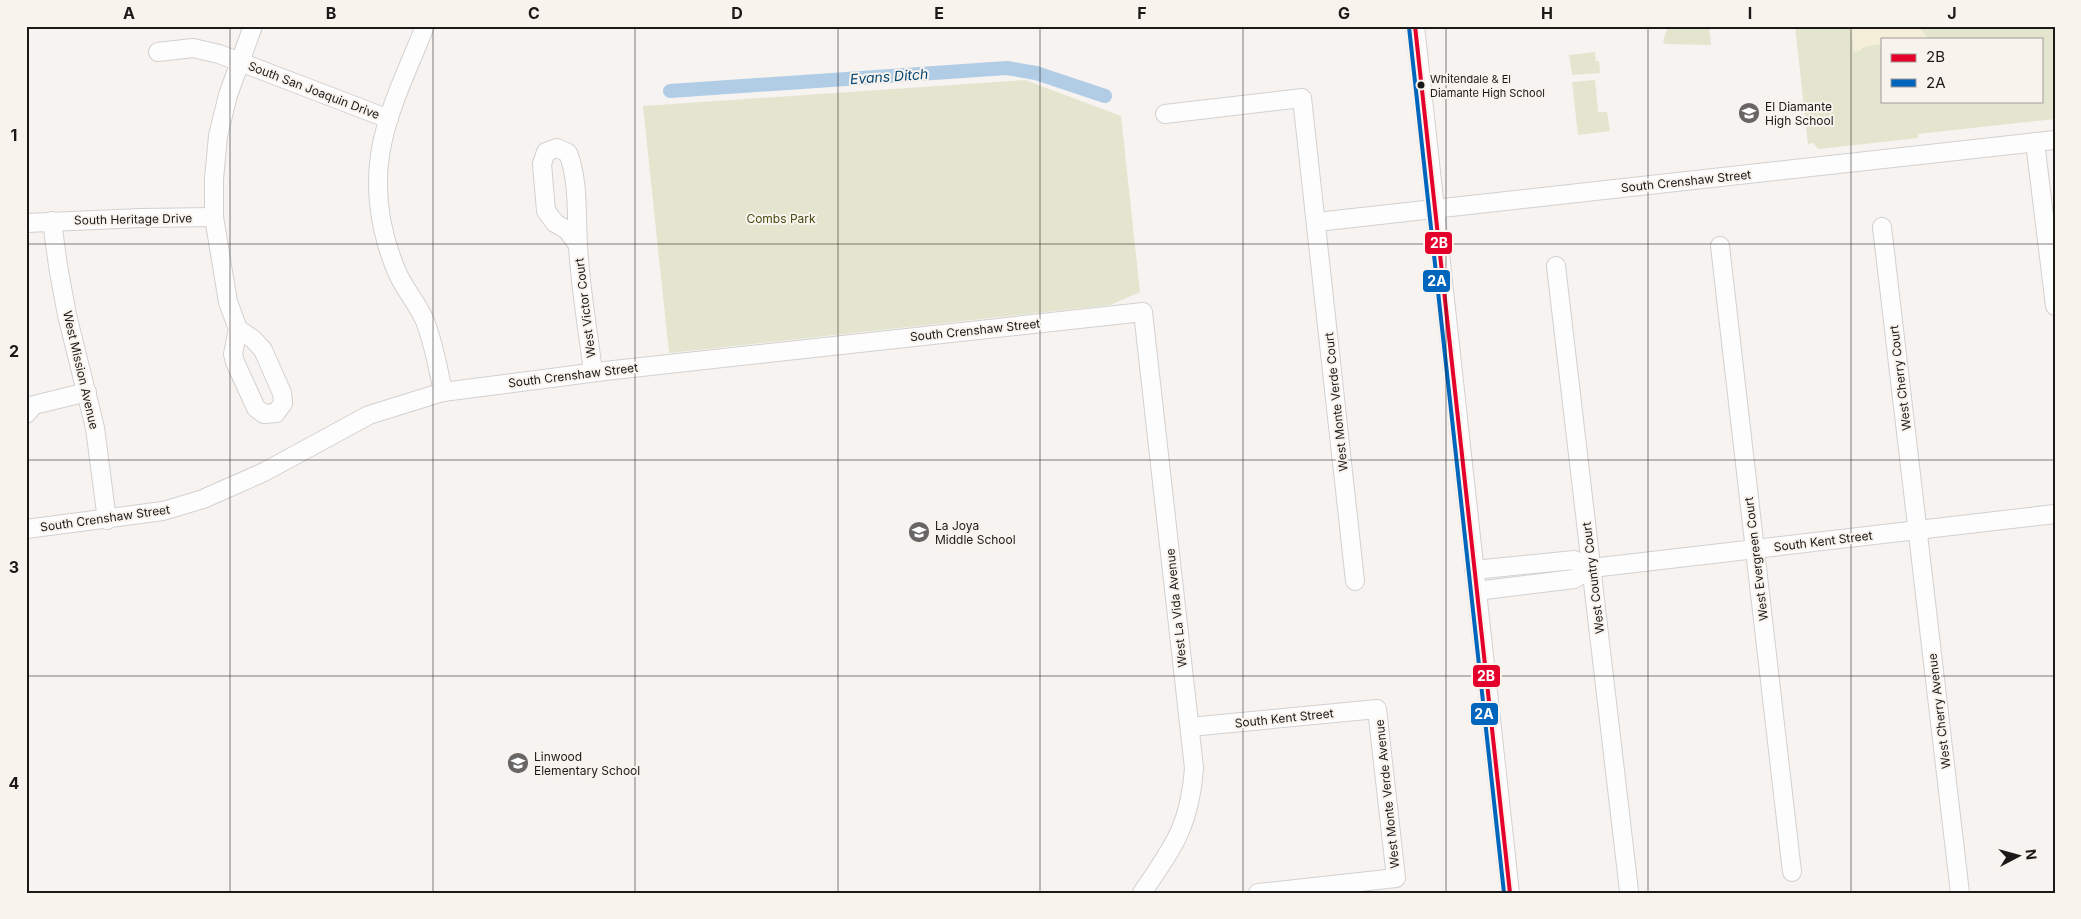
<svg xmlns="http://www.w3.org/2000/svg" width="2081" height="919" viewBox="0 0 2081 919" font-family="Inter,sans-serif">
	<style>
		.green { fill: #e4e5ce; fill-rule: evenodd }
		.sand { fill: #f5efd9 }
		.lines { fill: none; stroke-linecap: round; stroke-linejoin: round }
		.canal { stroke: #b1cde6; stroke-width: 14 }
		.minor-casing { stroke: #d3d1cf; stroke-width: 20 }
		.minor { stroke: #fefdfd; stroke-width: 18 }
		.bus-1-casing { stroke: #f9f3ee; stroke-width: 8 }
		.bus-2-casing { stroke: #f9f3ee; stroke-width: 8 }
		.bus-1 { stroke: #e4002b; stroke-width: 4 }
		.bus-2 { stroke: #0065bd; stroke-width: 4 }
		.grid { fill: none; stroke: #1b1918; stroke-width: 1; stroke-opacity: 0.55 }
		.bus-dot { fill: #1b1918; stroke: #f9f3ee; stroke-width: 2 }
		.labels { text-anchor: middle; dominant-baseline: central; stroke-width: 4; stroke-linejoin: round; paint-order: stroke }
		.bus-label { font-size: 11px; fill: #1b1918; stroke: #f9f3ee; text-anchor: start }
		.street-label { font-size: 12px; fill: #1b1918; stroke: #f9f3ee }
		.poi-label { font-size: 12px; fill: #1b1918; stroke: #f9f3ee; text-anchor: start }
		.park-label { font-size: 12px; fill: #474c13; stroke: #f9f3ee }
		.water-label { font-size: 14px; font-style: italic; fill: #004773; stroke: #f9f3ee }
		.line-badge { stroke: #f9f3ee; stroke-width: 2 }
		.badge-label { font-size: 14px; text-anchor: middle; font-weight: bold; fill: #fff }
		.neatline { fill: none; stroke: #1b1918; stroke-width: 2 }
		.grid-label { font-size: 16px; text-anchor: middle; font-weight: bold; fill: #1b1918 }
	</style>
	<rect width="100%" height="100%" fill="#f6f3f1"/>
	<g class="green">
		<polygon points="1668,26 1709,26 1711,45 1665,44 1663,41"/>
		<path d="M1795,26H2055V119L1918,134V138L1819,149L1813,143L1808,144ZM1882,39H2042V101H1882Z"/>
		<polygon points="1595,52 1596,61 1599,61 1600,73 1572,75 1569,55"/>
		<polygon points="1025,80 1121,116 1140,292 1110,305 669,353 643,106"/>
		<polygon points="1595,80 1598,112 1607,112 1610,131 1578,135 1572,82"/>
	</g>
	<polygon class="sand" points="1851,26 1918,26 1929,39 1882,39 1882,44 1863,47 1860,51 1854,52"/>
	<g class="lines">
		<polyline class="canal" points="670,91 1007,68 1036,73 1105,96"/>
		<g class="minor-casing">
			<g id="minor">
				<path d="M425,26C410,65 390,104 382,144C373,187 380,232 397,272C404,289 418,304 425,321C434,344 438,368 443,392"/>
				<polyline points="1415,26 1510,893"/>
				<polyline points="158,52 193,48 219,54 389,119"/>
				<polyline points="1165,114 1302,98 1355,581"/>
				<polyline points="2035,142 2055,306"/>
				<polyline points="52,221 58,266 67,315 95,428 107,520"/>
				<polyline points="1317,222 2055,140"/>
				<polyline points="26,223 141,218 214,217"/>
				<polyline points="1882,227 1960,893"/>
				<path d="M578,245L567,230L555,223L546,211L542,164L546,152L557,148L568,153C579,181 576,215 578,245C580,287 588,330 593,372"/>
				<polyline points="1720,246 1792,872"/>
				<polyline points="1556,266 1629,891"/>
				<polyline points="238,329 253,339 263,350 282,393 283,403 276,413 264,414 256,408 235,362 233,354 238,329 228,302 214,217 214,179 218,136 228,95 253,26"/>
				<polyline points="26,414 34,405 87,392"/>
				<path d="M26,529L163,511L203,499L264,472L369,415L443,392L605,371L1143,312L1194,768C1190,826 1173,847 1142,893"/>
				<polyline points="1474,570 1574,560 1592,568"/>
				<polyline points="1477,591 1574,579 1592,568 2055,514"/>
				<polyline points="1190,727 1377,709 1396,878 1258,893"/>
			</g>
		</g>
		<use href="#minor" class="minor"/>
		<g class="bus-1-casing">
			<polyline id="bus-1" points="1415,26 1510,893"/>
		</g>
		<g class="bus-2-casing">
			<polyline id="bus-2" points="1409,27 1504,893"/>
		</g>
		<use href="#bus-1" class="bus-1"/>
		<use href="#bus-2" class="bus-2"/>
	</g>
	<path class="grid" d="M230,26V893M433,26V893M635,26V893M838,26V893M1040,26V893M1243,26V893M1446,26V893M1648,26V893M1851,26V893M26,244H2055M26,460H2055M26,676H2055"/>
	<defs>
		<g id="school-disc" transform="scale(1.125)"><circle r="9.5" fill="#686564" stroke="#f9f3ee"/><path d="M0-5L7-2L0 1L-7-2ZM-4 1L0 2.5L4 1V4Q0 6-4 4Z" fill="#fff"/></g>
	</defs>
	<g fill-rule="evenodd">
		<use href="#school-disc" x="1749" y="113"/>
		<use href="#school-disc" x="919" y="532"/>
		<use href="#school-disc" x="518" y="763"/>
	</g>
	<circle class="bus-dot" cx="1421" cy="85" r="4.5"/>
	<g class="labels">
		<g class="bus-label">
			<text x="1430" y="79">Whitendale &amp; El<tspan x="1430" dy="14">Diamante High School</tspan></text>
		</g>
		<g class="street-label">
			<text transform="translate(314 90) rotate(21)">South San Joaquin Drive</text>
			<text transform="translate(1686 181) rotate(-6)">South Crenshaw Street</text>
			<text transform="translate(133 219) rotate(-1)">South Heritage Drive</text>
			<text transform="translate(585 308) rotate(-97)">West Victor Court</text>
			<text transform="translate(975 330) rotate(-6)">South Crenshaw Street</text>
			<text transform="translate(81 370) rotate(77)">West Mission Avenue</text>
			<text transform="translate(573 375) rotate(-7)">South Crenshaw Street</text>
			<text transform="translate(1900 378) rotate(-97)">West Cherry Court</text>
			<text transform="translate(1336 402) rotate(-96)">West Monte Verde Court</text>
			<text transform="translate(105 518) rotate(-8)">South Crenshaw Street</text>
			<text transform="translate(1823 541) rotate(-7)">South Kent Street</text>
			<text transform="translate(1756 559) rotate(-97)">West Evergreen Court</text>
			<text transform="translate(1593 578) rotate(-97)">West Country Court</text>
			<text transform="translate(1176 608) rotate(-96)">West La Vida Avenue</text>
			<text transform="translate(1939 711) rotate(-97)">West Cherry Avenue</text>
			<text transform="translate(1284 718) rotate(-6)">South Kent Street</text>
			<text transform="translate(1387 794) rotate(-96)">West Monte Verde Avenue</text>
		</g>
		<g class="poi-label">
			<text x="1765" y="106">El Diamante<tspan x="1765" dy="14">High School</tspan></text>
			<text x="935" y="525">La Joya<tspan x="935" dy="14">Middle School</tspan></text>
			<text x="534" y="756">Linwood<tspan x="534" dy="14">Elementary School</tspan></text>
		</g>
		<g class="park-label">
			<text x="781" y="218">Combs Park</text>
		</g>
		<g class="water-label">
			<text transform="translate(889 76) rotate(-4)">Evans Ditch</text>
		</g>
	</g>
	<g class="line-badge">
		<rect x="1424" y="231" width="29" height="24" rx="5" fill="#e4002b"/>
		<rect x="1422" y="269" width="29" height="24" rx="5" fill="#0065bd"/>
		<rect x="1472" y="664" width="29" height="24" rx="5" fill="#e4002b"/>
		<rect x="1470" y="702" width="29" height="24" rx="5" fill="#0065bd"/>
	</g>
	<g class="badge-label">
		<text x="1439" y="248">2B</text>
		<text x="1437" y="286">2A</text>
		<text x="1486" y="681">2B</text>
		<text x="1484" y="719">2A</text>
	</g>
	<rect width="2081" height="919" fill="none" stroke="#f9f3ee" stroke-width="55"/>
	<rect x="1881" y="38" width="162" height="65" fill="#f9f3ee" stroke="#a09c98"/>
	<rect x="1891" y="54" width="25" height="8" fill="#e4002b" stroke="#a09c98"/>
	<text x="1926" y="62" font-size="15" fill="#1b1918">2B</text>
	<rect x="1891" y="79" width="25" height="8" fill="#0065bd" stroke="#a09c98"/>
	<text x="1926" y="88" font-size="15" fill="#1b1918">2A</text>
	<g transform="translate(2018 856) rotate(84)" stroke="#f9f3ee" stroke-width="4" paint-order="stroke">
	<path d="M0-4L9 19L0 12L-9 19Z" fill="#1b1918"/>
	<text y="-8" font-size="14" font-weight="bold" text-anchor="middle" fill="#1b1918">N</text>
	</g>
	<rect x="28" y="28" width="2026" height="864" class="neatline"/>
	<g class="grid-label">
		<text x="129" y="19">A</text>
		<text x="331" y="19">B</text>
		<text x="534" y="19">C</text>
		<text x="737" y="19">D</text>
		<text x="939" y="19">E</text>
		<text x="1142" y="19">F</text>
		<text x="1344" y="19">G</text>
		<text x="1547" y="19">H</text>
		<text x="1750" y="19">I</text>
		<text x="1952" y="19">J</text>
		<text x="14" y="141">1</text>
		<text x="14" y="357">2</text>
		<text x="14" y="573">3</text>
		<text x="14" y="789">4</text>
	</g>
</svg>
